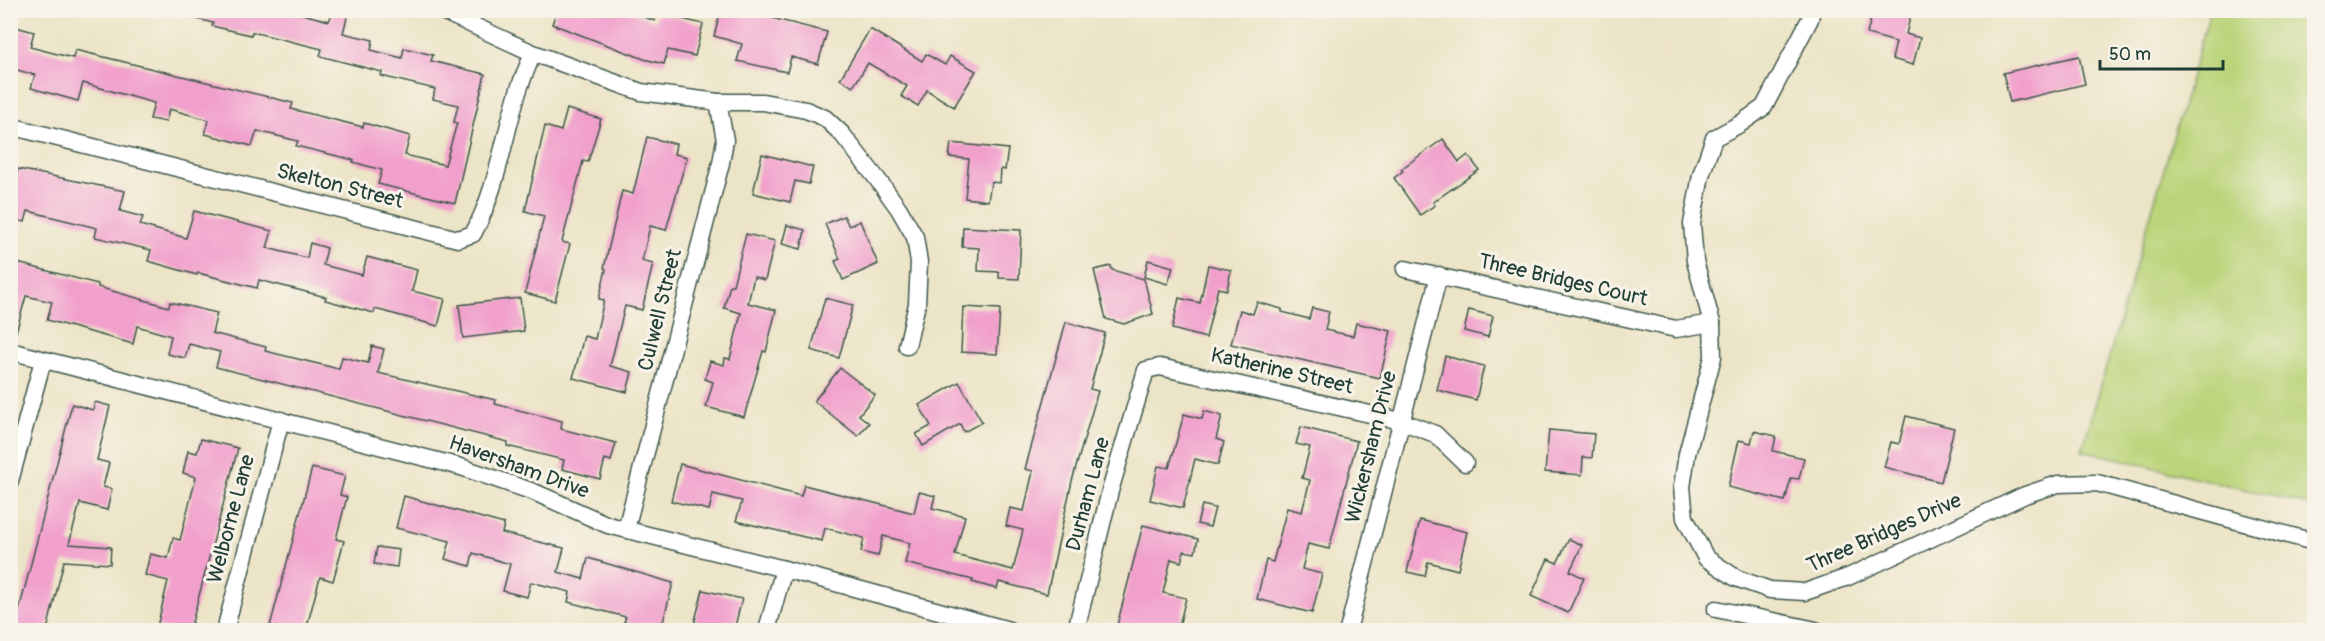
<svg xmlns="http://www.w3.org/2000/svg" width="2325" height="641" viewBox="0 0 2325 641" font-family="Pangolin,sans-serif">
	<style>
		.green { fill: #bbd47a; stroke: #6d8857; stroke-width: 1.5 }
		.building { fill: #f1a0cc }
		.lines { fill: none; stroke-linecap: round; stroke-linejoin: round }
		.minor-casing { stroke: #3e564a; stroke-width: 19 }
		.minor { stroke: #fff; stroke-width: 16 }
		.labels { text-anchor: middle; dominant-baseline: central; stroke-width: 6; stroke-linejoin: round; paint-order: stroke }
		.street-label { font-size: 21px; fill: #1f3d34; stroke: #f7f3e8 }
	</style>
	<rect width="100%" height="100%" fill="#f7f3e8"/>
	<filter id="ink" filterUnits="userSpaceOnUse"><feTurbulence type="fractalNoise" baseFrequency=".0167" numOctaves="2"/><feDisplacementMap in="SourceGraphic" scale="12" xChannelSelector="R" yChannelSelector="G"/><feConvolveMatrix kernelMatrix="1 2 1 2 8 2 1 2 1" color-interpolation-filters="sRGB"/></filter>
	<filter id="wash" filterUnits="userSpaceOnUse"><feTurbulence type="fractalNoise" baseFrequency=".008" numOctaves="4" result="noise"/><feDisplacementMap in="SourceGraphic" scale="24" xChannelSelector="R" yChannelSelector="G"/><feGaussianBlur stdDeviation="1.35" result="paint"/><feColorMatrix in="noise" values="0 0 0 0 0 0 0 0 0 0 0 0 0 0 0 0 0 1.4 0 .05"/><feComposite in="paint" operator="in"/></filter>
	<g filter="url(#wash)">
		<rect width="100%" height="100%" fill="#ece4c6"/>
		<polygon class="green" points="2210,11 2314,11 2314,506 2082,450"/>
		<g id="blocks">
			<g class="building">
				<polygon points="183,10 287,10 329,21 333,10 348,14 343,33 373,40 371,50 402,58 404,48 433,55 431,61 485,74 455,203 378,184 382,170 353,162 354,160 296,146 298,141 257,131 252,146 205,134 209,120 169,109 166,122 150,119 154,103 83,83 78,101 31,88 35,75 10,68 10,50 16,27 34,32 30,47 73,58 75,50 293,103 291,109 363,127 364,123 410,136 405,155 445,165 457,123 454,122 458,105 433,99 435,89 381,76 382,72 320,56 322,49 252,32 251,35 212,26 213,23 182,15"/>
				<polygon points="557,10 625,10 655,21 657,13 703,24 695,56 668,50 664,64 644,59 552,24"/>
				<polygon points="721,10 740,10 827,32 818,64 791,57 787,72 737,61 742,44 714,36"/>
				<polygon points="1873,10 1912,10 1906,34 1920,38 1913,65 1892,59 1896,42 1867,34"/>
				<polygon points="870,29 922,61 926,54 945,65 950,56 976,71 954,107 927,90 918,106 901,96 907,86 868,63 853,87 840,79"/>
				<polygon points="2079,56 2085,84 2010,102 2003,73"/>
				<polygon points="567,109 601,119 588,162 583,161 562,242 570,244 555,301 525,293 544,216 525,211 545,126 561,131"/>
				<polygon points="647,137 676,144 674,154 687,157 666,230 650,226 642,261 653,264 642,310 625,306 610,366 632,372 627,392 573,378 584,336 595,339 604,300 599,299 606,269 604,268 622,191 633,194"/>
				<polygon points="1443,139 1459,162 1468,155 1479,170 1433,202 1435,205 1420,215 1394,178 1403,171 1401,169"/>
				<polygon points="951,143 1008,149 1005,170 1001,169 1000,183 991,182 988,201 965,198 969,159 949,157"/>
				<polygon points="762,154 813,167 809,184 795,181 790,202 753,193"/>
				<polygon points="18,169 125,191 120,211 143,217 140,225 186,238 194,211 272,231 267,248 307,258 310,243 327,248 323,265 362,275 367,257 417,270 412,291 445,299 438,326 375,309 374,313 325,300 326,297 259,280 257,288 198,273 197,275 148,261 151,250 95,237 97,228 28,211 25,222 10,219 10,177 16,178"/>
				<polygon points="844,216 849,226 860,221 878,264 843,280 835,261 840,259 825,224"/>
				<polygon points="787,225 805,230 801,249 782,244"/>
				<polygon points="963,227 1021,230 1019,279 999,278 999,272 978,271 979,248 962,247"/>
				<polygon points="746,234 775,241 765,280 754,277 748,303 776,310 766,352 763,351 744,417 706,407 713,382 705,379 710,361 724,365 725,358 730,359 741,313 724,308 730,285 733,285"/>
				<polygon points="1148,260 1173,267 1168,284 1144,277"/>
				<polygon points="10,261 98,284 98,287 169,307 170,302 217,313 212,333 266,347 265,351 339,369 342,357 368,363 372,346 384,349 378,373 496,400 495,404 562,421 561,429 616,443 611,461 605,459 600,479 562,469 564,460 507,446 508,442 216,367 220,352 189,344 185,358 167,354 171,336 137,326 133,344 47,320 52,302 26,296 15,336 10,336"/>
				<polygon points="1208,265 1231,270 1227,290 1218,288 1206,338 1172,329 1179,298 1200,303"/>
				<polygon points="1111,266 1112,270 1144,279 1153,314 1124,324 1106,319 1094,270"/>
				<polygon points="520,298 524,331 463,338 459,305"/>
				<polygon points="825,298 853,305 839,358 811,350"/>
				<polygon points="1257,302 1282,309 1282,312 1309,319 1312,308 1329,312 1325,330 1353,336 1356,323 1391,331 1380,378 1231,344 1240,310 1253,314"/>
				<polygon points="963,307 1000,309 997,354 961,352"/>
				<polygon points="1469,310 1493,316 1488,337 1464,331"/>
				<polygon points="1066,322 1105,333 1090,389 1098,391 1072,481 1047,594 999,582 997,589 972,582 973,580 905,563 910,543 883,536 878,556 861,552 864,538 825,528 822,541 736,521 742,501 713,494 709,510 671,501 680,464 801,496 804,485 914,513 919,492 935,496 932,508 965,516 955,555 1013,570 1023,530 1006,526 1010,508 1024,511 1033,471 1025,469"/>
				<polygon points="1445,356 1484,366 1476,400 1437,390"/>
				<polygon points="840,368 875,395 859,415 869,423 858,436 814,401"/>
				<polygon points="959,382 982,422 964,432 960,424 923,446 916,434 931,426 919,405"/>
				<polygon points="95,402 110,406 97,460 109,463 103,487 112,489 107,510 80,503 69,544 111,547 110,564 64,561 47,630 14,630 72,404 93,410"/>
				<polygon points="1204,411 1222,416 1216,439 1224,442 1218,465 1195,459 1183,508 1150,500 1158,466 1169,468 1184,414 1202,419"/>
				<polygon points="1906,416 1954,428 1941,482 1884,467 1891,442 1899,444"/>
				<polygon points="1301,427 1357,441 1329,549 1308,544 1302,569 1322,574 1312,613 1257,599 1266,560 1273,562 1287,508 1302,512 1310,480 1302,478 1310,447 1296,444"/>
				<polygon points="1549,430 1594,434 1592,458 1583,457 1582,475 1545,472"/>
				<polygon points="1754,431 1776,436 1773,451 1804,458 1799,479 1791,478 1785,501 1728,487 1739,440 1751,443"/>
				<polygon points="201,439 238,448 190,630 171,630 157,627 168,581 145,575 150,554 168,558 173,538 180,540 196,477 183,473 188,451 197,453"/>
				<polygon points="312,468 345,476 340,495 347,497 336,539 344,541 333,581 320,577 306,630 287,630 270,626"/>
				<polygon points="404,496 504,524 502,533 564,548 558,572 583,579 588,558 673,583 661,630 624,622 626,617 568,602 570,592 531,582 527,597 503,591 510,564 473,553 470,566 445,559 450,541 396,528"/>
				<polygon points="1202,505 1215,508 1210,527 1197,524"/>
				<polygon points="1420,520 1467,532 1458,570 1428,562 1425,576 1407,572"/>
				<polygon points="1143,525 1198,539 1195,553 1184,551 1181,562 1171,559 1163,593 1186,598 1178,630 1116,629"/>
				<polygon points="1569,539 1582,545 1570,571 1584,578 1568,613 1531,596 1548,559 1557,563"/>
				<polygon points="377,547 399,550 397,567 374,564"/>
				<polygon points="703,590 742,599 734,630 701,630 693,628"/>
			</g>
		</g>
	</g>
	<g filter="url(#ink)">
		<use href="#blocks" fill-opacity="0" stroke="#3e564a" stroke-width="1.5"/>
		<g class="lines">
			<g class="minor-casing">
				<g id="minor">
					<polyline points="440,10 533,53 641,92 718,102 763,102 806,110 825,118 842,134 881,184 899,209 915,237 919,262 917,304 907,346"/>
					<polyline points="1812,10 1810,19 1764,107 1740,124 1714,138 1701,175 1692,224 1695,261 1712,323 1713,357 1687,454 1682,487 1685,518 1706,558 1736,578 1770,590 1805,592 1848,577 2025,495 2058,484 2097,483 2314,542"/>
					<path d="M10,126L458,239L473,234C497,190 503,140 518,92C522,79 528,66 533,53"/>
					<polyline points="1405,269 1676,329 1712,323"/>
					<polyline points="10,351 461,467 534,492 608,525 784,569 1009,630"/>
					<polyline points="10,481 43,360"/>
					<polyline points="626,529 721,163 725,140 718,102"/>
					<polyline points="1716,609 1816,630"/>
					<polyline points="225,630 281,420"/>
					<polyline points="767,630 784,569"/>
					<polyline points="1076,630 1110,491 1146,370 1160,367 1401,421 1435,434 1465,463"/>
					<polyline points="1348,630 1439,275"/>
				</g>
			</g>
			<use href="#minor" class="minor"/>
		</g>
	</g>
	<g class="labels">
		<g class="street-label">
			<text transform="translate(340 186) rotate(14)">Skelton Street</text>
			<text transform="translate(1563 280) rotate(13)">Three Bridges Court</text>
			<text transform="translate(660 310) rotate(-76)">Culwell Street</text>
			<text transform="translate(1282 371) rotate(13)">Katherine Street</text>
			<text transform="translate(1371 447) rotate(-76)">Wickersham Drive</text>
			<text transform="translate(519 467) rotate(20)">Haversham Drive</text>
			<text transform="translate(1088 494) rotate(-75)">Durham Lane</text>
			<text transform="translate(231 519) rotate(-75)">Welborne Lane</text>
			<text transform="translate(1884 533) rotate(-24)">Three Bridges Drive</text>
		</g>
	</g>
	<rect width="2325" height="641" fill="none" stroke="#f7f3e8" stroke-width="36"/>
	<path d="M2100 60v9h123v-9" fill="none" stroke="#1f3d34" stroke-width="3"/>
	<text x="2109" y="60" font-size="18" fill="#1f3d34" stroke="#f7f3e8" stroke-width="4.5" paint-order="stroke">50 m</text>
</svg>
